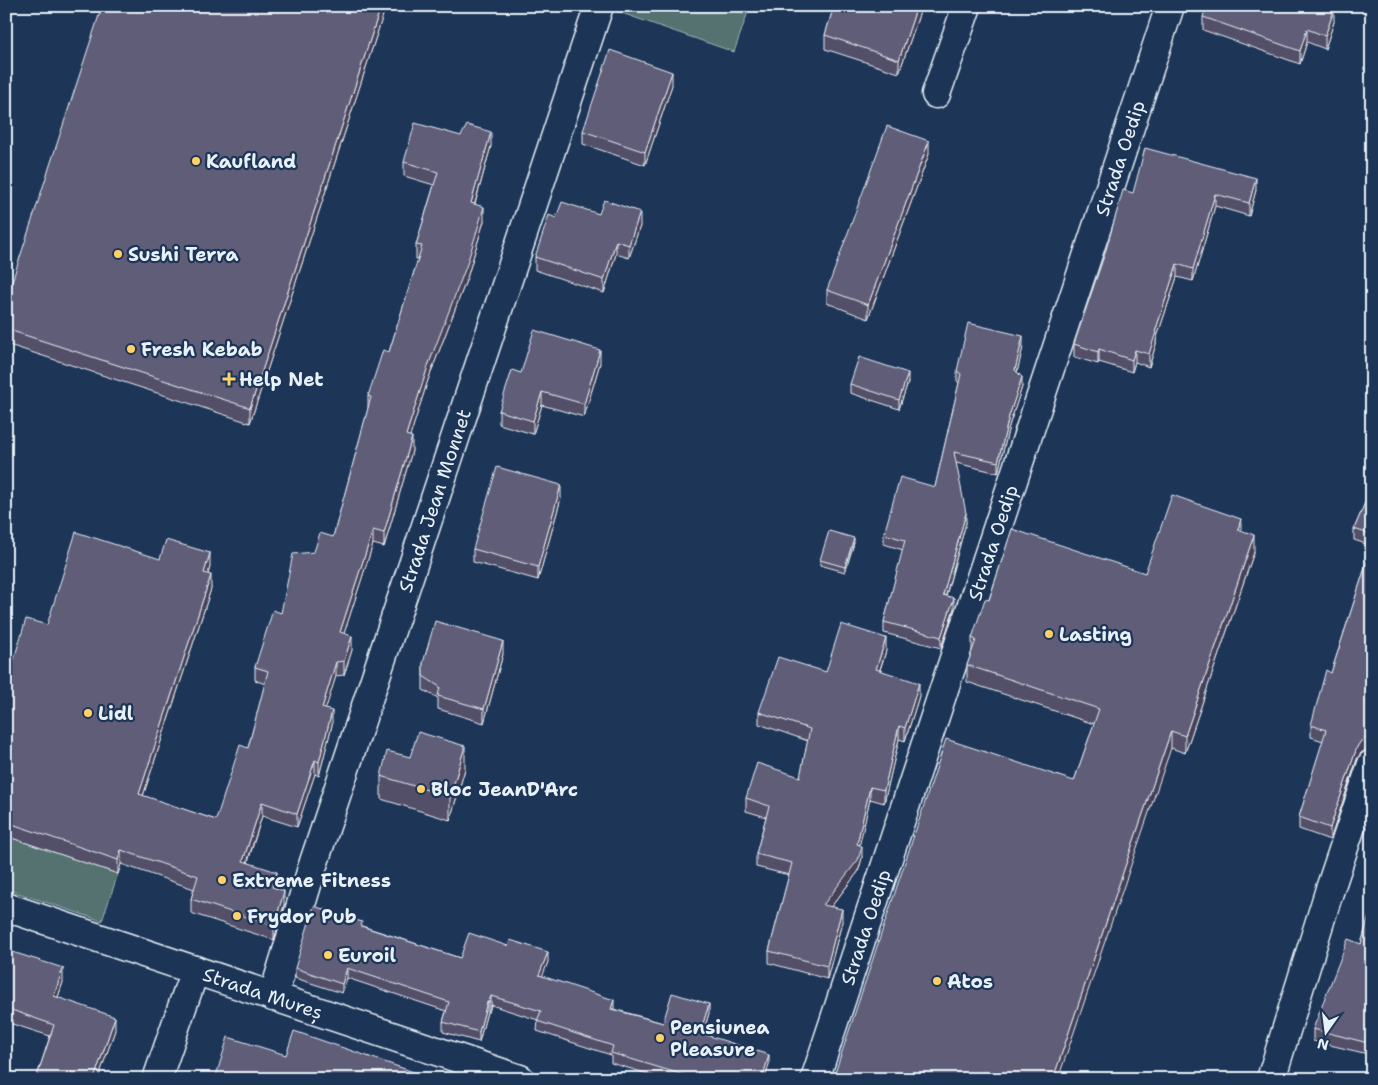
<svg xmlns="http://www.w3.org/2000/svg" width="1378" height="1085" viewBox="0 0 1378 1085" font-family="'Shantell Sans',sans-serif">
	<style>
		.green { fill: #557270; stroke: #9eb2b4 }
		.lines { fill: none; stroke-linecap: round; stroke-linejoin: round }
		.street-casing { stroke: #e8f1f8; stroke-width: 31 }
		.secondary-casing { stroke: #e8f1f8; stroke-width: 31 }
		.street { stroke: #1d3557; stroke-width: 28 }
		.secondary { stroke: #1d3557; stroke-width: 28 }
		.wall { fill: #535068; stroke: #e8f1f8 }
		.shaded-wall { fill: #444155; stroke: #e8f1f8 }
		.building { fill: #615d79; stroke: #e8f1f8 }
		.poi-dot { fill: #ffd166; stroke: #1d3557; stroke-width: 2 }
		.labels { text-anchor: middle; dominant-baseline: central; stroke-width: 4.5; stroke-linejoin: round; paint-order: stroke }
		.street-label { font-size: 19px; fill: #e8f1f8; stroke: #1d3557 }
		.poi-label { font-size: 19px; font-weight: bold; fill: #e8f1f8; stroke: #1d3557; text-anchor: start }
	</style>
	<rect width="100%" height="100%" fill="#1d3557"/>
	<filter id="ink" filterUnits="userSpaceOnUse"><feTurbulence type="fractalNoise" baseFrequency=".02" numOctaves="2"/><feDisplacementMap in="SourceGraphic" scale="10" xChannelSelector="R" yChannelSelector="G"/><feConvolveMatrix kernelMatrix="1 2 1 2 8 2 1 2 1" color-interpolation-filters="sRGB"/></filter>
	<g filter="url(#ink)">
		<g class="green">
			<polygon points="614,6 750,6 734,52 613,10"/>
			<polygon points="6,836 118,874 102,921 6,889"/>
		</g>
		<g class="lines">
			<g class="street-casing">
				<g id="street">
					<polyline points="936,94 967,6"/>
					<path id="s1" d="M273,997L313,865L599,6"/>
					<polyline points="157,1079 195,970"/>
					<path id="s2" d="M815,1079L1170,6"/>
					<polyline points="1271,1079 1329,892 1372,764"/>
				</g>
			</g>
			<g class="secondary-casing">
				<g id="secondary">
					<path id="s3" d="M6,907L520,1079"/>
				</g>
			</g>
			<use href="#street" class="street"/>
			<use href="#secondary" class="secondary"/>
		</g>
		<g class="wall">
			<polygon points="386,6 250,423 6,344 6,300"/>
			<polygon points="834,6 922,6 899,73 825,49 825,35"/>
			<polygon points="1203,17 1334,22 1325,49 1307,42 1300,64 1203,30"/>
			<polygon points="672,85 645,165 583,144 583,131"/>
			<polygon points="491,146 475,204 484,221 467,278 428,380 410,436 412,451 384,547 373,544 344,633 352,650 344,675 336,676 325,709 332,725 319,776 315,774 297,827 262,816 248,862 277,886 276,889 284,905 274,940 191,913 191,899 194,889 121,864 118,874 6,836 6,686 47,625 160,559 210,567 208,574 211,589 143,796 216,820 248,748 265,684 255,680 255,667 314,552 333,537 368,409 368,396 389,352 418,259 416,259 416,245 434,185 404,176 404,162"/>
			<polygon points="929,154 868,319 827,303 827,290"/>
			<polygon points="1256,190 1249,216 1215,206 1193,281 1177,277 1156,340 1156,344 1149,367 1135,362 1132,372 1099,362 1098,364 1074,357 1074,344 1133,193"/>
			<polygon points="599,214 640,226 629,258 616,254 604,293 535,270 535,257 556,218"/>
			<polygon points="1023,347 1017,372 1022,387 1009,426 998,473 956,463 966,523 946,596 954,608 941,648 884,633 884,622 903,550 884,544 884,534 935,487 959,383 957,381 957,371"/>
			<polygon points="600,363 584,417 542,405 533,434 499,424 499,411 521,373"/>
			<polygon points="908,382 899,409 850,393 850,384"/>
			<polygon points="1372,486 1372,546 1354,540 1354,529"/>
			<polygon points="561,498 538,580 473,562 473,549"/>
			<polygon points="1241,530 1254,552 1185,753 1171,748 1074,781 1094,724 967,682 967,665 972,653 972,638 989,600 1145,573"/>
			<polygon points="854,543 845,572 820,565 820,560"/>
			<polygon points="1372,546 1372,733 1367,749 1361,753 1357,759 1330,840 1299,829 1299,817 1323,741 1311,737 1311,725 1331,673"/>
			<polygon points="886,651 880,670 919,696 905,741 899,739 884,803 870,799 859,845 862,858 858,872 831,907 842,922 827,979 769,963 769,951 789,875 756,867 756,854 766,817 746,811 746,798 800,777 808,741 759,724 759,712 826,672"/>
			<polygon points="503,654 484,723 438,709 438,698 423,690 423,663"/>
			<polygon points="410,757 465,769 450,820 381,799 381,776"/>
			<polygon points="1372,906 1372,1055 1313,1041 1313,1029 1361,944"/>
			<polygon points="362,926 460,958 548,962 542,976 614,1009 663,1023 709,1013 703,1034 769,1064 765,1079 665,1079 611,1063 611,1055 537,1031 538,1020 491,1005 489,1012 487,1012 479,1042 443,1032 443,1022 446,1011 347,978 342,993 295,978 295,968"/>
			<polygon points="6,950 63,982 58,997 115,1030 98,1079 36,1079 50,1036 6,1022"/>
		</g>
		<g class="shaded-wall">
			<polygon points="381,6 386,6 250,423 250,408"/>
			<polygon points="917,6 922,6 899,73 899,60"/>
			<polygon points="1334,10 1334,22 1325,49 1325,36"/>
			<polygon points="1307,29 1307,42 1300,64 1300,51"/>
			<polygon points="672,72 672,85 645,165 645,152"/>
			<polygon points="491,132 491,146 471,217 471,203"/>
			<polygon points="929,141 929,154 868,319 868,305"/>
			<polygon points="1256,178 1256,190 1249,216 1249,203"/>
			<polygon points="1215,194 1215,206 1193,281 1193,269"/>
			<polygon points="484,207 484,221 467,278 428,380 406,449 406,435 428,366"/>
			<polygon points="640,212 640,226 629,258 629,245"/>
			<polygon points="616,241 616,254 604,293 604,280"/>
			<polygon points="1177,264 1177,277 1156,340 1156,344 1149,367 1149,354 1155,332"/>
			<polygon points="1023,336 1023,347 1015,381 1015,370"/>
			<polygon points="1099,349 1099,362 1098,364 1098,352"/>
			<polygon points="600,350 600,363 584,417 584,404"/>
			<polygon points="1135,350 1135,362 1132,372 1132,360"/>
			<polygon points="908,373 908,382 899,409 899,400"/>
			<polygon points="1022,377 1022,387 1009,426 998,473 998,462 1009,416"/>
			<polygon points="542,392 542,405 533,434 533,421"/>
			<polygon points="412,437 412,451 384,547 384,533"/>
			<polygon points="561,485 561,498 538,580 538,567"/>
			<polygon points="966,513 966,523 943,605 943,595"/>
			<polygon points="1241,519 1241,536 1238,529"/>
			<polygon points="373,530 373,544 340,646 340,632"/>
			<polygon points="1254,535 1254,552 1185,753 1185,736"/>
			<polygon points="854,538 854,543 845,572 845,567"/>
			<polygon points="210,553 210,567 204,587 204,573"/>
			<polygon points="211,575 211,589 139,808 139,794"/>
			<polygon points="954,598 954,608 941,648 941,637"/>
			<polygon points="352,636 352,650 344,675 344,661"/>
			<polygon points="886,638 886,651 876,681 876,669"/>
			<polygon points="503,641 503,654 484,723 484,709"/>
			<polygon points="336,662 336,676 322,721 322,708"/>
			<polygon points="919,683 919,696 905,741 905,728"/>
			<polygon points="332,711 332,725 319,776 319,762"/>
			<polygon points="1372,721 1372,733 1367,749 1361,753 1357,759 1330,840 1330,828 1357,747"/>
			<polygon points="899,726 899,739 884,803 884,790"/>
			<polygon points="1171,731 1171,748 1058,1079 1053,1079"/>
			<polygon points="465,746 465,769 450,820 450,797"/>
			<polygon points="315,760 315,774 297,827 297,814"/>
			<polygon points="870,787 870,799 857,856 857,844"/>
			<polygon points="262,802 262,816 243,875 243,861"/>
			<polygon points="862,846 862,858 858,872 823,917 823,905"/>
			<polygon points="121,850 121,864 118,874 118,860"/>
			<polygon points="277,872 277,886 272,901 272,887"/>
			<polygon points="284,891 284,905 274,940 274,926"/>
			<polygon points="842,909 842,922 827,979 827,966"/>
			<polygon points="548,952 548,962 539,985 539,975"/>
			<polygon points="63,968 63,982 54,1009 54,996"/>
			<polygon points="347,968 347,978 342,993 342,984"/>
			<polygon points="491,996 491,1005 489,1012 489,1002"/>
			<polygon points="614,1000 614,1009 611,1009"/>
			<polygon points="487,1002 487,1012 479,1042 479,1032"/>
			<polygon points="709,1004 709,1013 700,1043 700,1033"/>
			<polygon points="115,1017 115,1030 98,1079 94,1079"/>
			<polygon points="769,1055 769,1064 765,1079 762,1079"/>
		</g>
		<g class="building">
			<polygon points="102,6 381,6 250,408 6,329 6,300"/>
			<polygon points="834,6 917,6 899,60 825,35"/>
			<polygon points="1206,6 1325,6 1334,10 1325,36 1307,29 1300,51 1203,17"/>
			<polygon points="610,50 672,72 645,152 583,131"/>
			<polygon points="415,123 461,136 467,125 491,132 471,203 484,207 467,264 428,366 406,435 412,437 384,533 373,530 340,632 352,636 344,661 336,662 322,708 332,711 319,762 315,760 297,814 262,802 243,861 277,872 272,887 284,891 274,926 191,899 198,876 121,850 118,860 6,822 6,686 26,619 47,625 76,532 160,559 166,540 210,553 204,573 211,575 139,794 216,820 240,745 248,748 268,671 255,667 273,610 281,613 293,554 314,552 320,533 333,537 371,397 368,396 383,350 389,352 422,246 416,245 438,172 404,162"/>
			<polygon points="887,126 929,141 868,305 827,290"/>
			<polygon points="1145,148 1256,178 1249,203 1215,194 1193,269 1177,264 1155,332 1156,332 1149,354 1135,350 1132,360 1099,349 1098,352 1074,344 1105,253 1123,190 1133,193"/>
			<polygon points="604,200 640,212 629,245 616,241 604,280 535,257 549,215 556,218 562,202 599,214"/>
			<polygon points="968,323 1023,336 1015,370 1022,377 1009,416 998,462 954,452 966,513 943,595 954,598 941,637 884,622 905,540 884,534 900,477 935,487 961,374 957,371"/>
			<polygon points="534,330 600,350 584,404 542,392 533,421 499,411 512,370 521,373"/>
			<polygon points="859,357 908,373 899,400 850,384"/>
			<polygon points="497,467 561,485 538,567 473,549"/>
			<polygon points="1372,486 1372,535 1354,529"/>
			<polygon points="1172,495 1241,519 1238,529 1254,535 1185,736 1171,731 1053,1079 833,1079 946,739 1074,781 1099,709 967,665 976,640 972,638 985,599 989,600 1012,529 1145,573"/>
			<polygon points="829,531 854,538 845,567 820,560"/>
			<polygon points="1372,546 1372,721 1367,738 1361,741 1357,747 1330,828 1299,817 1326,730 1311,725 1326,670 1331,673"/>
			<polygon points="435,621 503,641 484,709 438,696 440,687 423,676 423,663"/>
			<polygon points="841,624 886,638 876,669 919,683 905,728 899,726 884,790 870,787 857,844 862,846 858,860 823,905 842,909 827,966 769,951 792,863 756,854 769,806 746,798 757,763 800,777 810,729 759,712 778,657 826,672"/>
			<polygon points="418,732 465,746 450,797 381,776 387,751 410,757"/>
			<polygon points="314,906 362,922 361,926 460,958 469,933 508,946 510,940 548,952 539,975 614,1000 611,1009 663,1023 672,993 709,1004 700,1033 769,1055 762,1079 697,1079 611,1053 613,1046 537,1021 541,1011 491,996 489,1002 487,1002 479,1032 443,1022 449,1002 347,968 342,984 295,968"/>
			<polygon points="1372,906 1372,1044 1313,1029 1348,939 1361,944"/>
			<polygon points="6,950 63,968 54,996 115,1017 94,1079 36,1079 54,1025 6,1008"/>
			<polygon points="294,1031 434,1079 215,1079 228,1037 286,1055"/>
		</g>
	</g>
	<g class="poi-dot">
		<circle cx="196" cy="161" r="5"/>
		<circle cx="118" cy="254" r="5"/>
		<circle cx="131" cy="349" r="5"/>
		<path d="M226.5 371.5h5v5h5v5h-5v5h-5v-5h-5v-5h5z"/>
		<circle cx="1049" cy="634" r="5"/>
		<circle cx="88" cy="713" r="5"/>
		<circle cx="421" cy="789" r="5"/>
		<circle cx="222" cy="880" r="5"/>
		<circle cx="237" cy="916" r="5"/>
		<circle cx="328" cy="955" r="5"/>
		<circle cx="937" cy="981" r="5"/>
		<circle cx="660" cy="1038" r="5"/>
	</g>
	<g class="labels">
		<g class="street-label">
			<text stroke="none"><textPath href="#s2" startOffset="970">Strada Oedip</textPath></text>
			<text stroke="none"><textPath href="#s1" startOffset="522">Strada Jean Monnet</textPath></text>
			<text stroke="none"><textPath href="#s2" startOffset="565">Strada Oedip</textPath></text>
			<text stroke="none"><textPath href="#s2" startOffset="160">Strada Oedip</textPath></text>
			<text stroke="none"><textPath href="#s3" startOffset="271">Strada Mureș</textPath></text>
		</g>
		<g class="poi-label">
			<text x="206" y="161">Kaufland</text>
			<text x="128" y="254">Sushi Terra</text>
			<text x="141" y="349">Fresh Kebab</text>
			<text x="239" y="379">Help Net</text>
			<text x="1059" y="634">Lasting</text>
			<text x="98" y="713">Lidl</text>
			<text x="431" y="789">Bloc JeanD'Arc</text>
			<text x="232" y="880">Extreme Fitness</text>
			<text x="247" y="916">Frydor Pub</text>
			<text x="338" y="955">Euroil</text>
			<text x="947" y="981">Atos</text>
			<text x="670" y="1027">Pensiunea<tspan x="670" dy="22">Pleasure</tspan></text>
		</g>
	</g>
	<rect width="1378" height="1085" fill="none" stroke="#1d3557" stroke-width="25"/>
	<rect x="12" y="12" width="1353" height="1060" fill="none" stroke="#e8f1f8" stroke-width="2" filter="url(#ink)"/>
	<g transform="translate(1326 1032) rotate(194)" stroke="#1d3557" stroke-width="4" paint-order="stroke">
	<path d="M0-4L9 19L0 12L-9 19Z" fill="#e8f1f8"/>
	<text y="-8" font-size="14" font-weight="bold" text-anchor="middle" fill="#e8f1f8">N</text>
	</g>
</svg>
